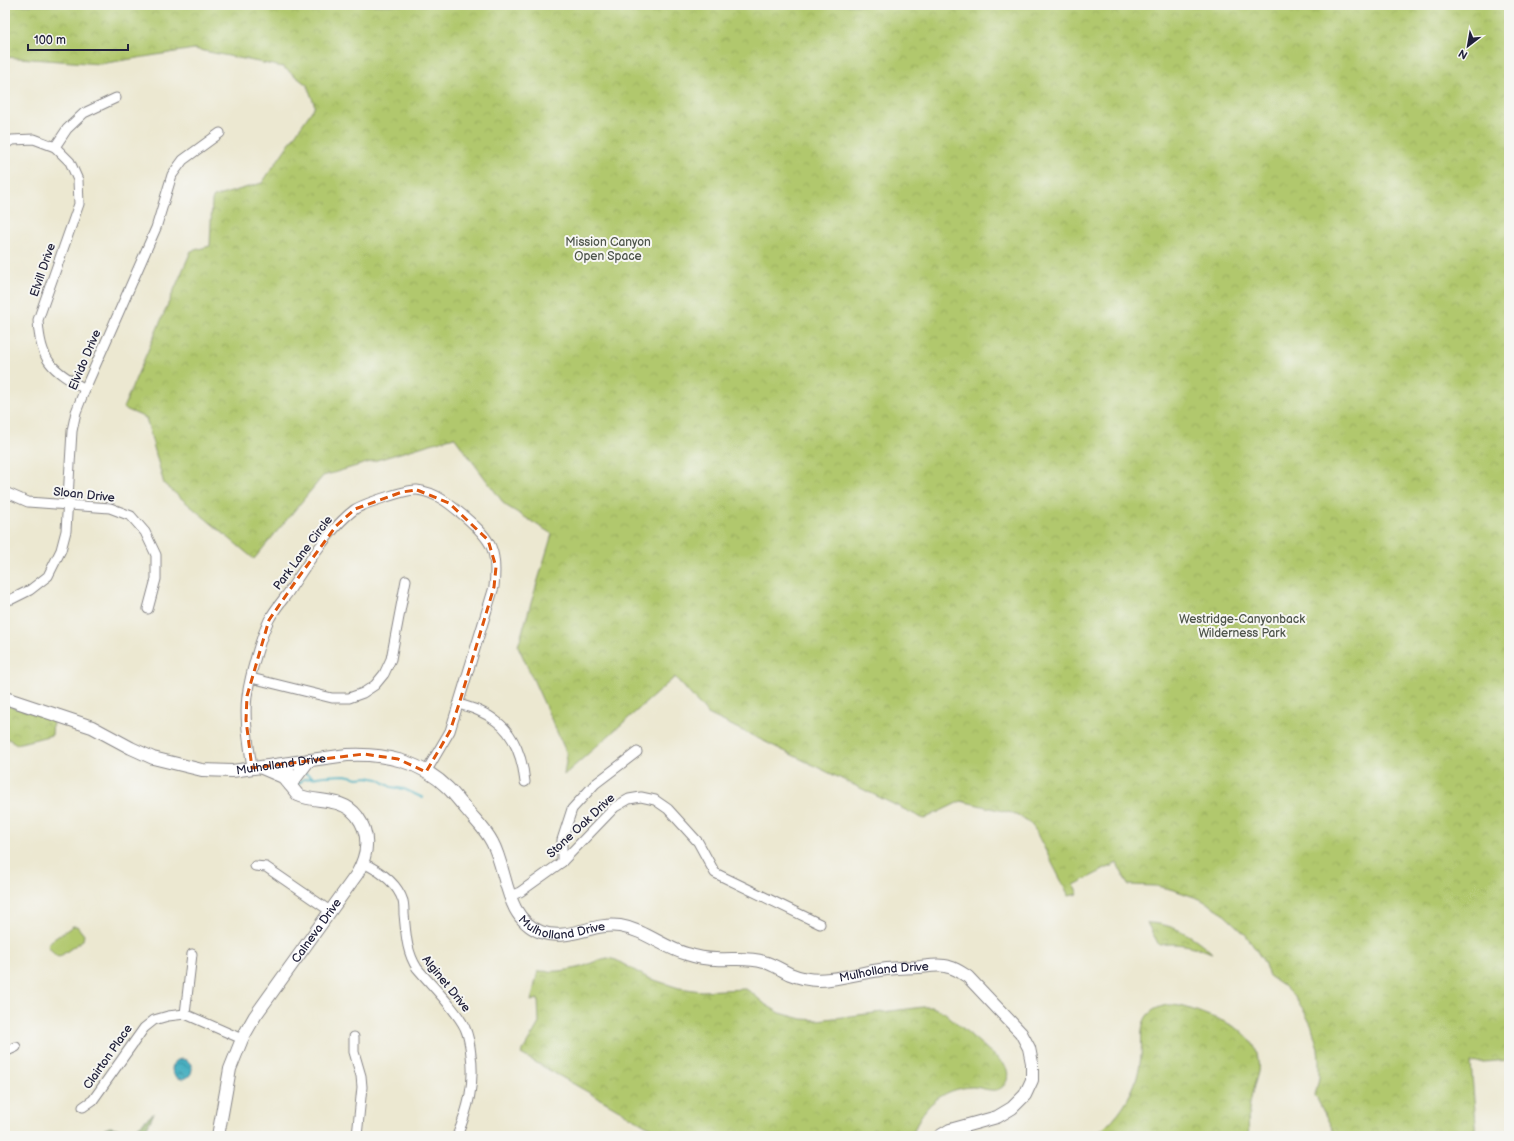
<svg xmlns="http://www.w3.org/2000/svg" width="1514" height="1141" viewBox="0 0 1514 1141" font-family="'Balsamiq Sans',sans-serif">
	<style>
		.grass { fill: #b1c86d; stroke: #6a7554 }
		.forest { fill: url(#forest-firs); stroke: #57674e }
		.park { fill: url(#park-crowns); stroke: #6a7554 }
		.water { fill: url(#water-waves); stroke: #32687e }
		.lines { fill: none; stroke-linecap: round; stroke-linejoin: round }
		.stream { stroke: #42aec0; stroke-width: 2 }
		.minor-casing { stroke: #878586; stroke-width: 11 }
		.major-casing { stroke: #878586; stroke-width: 14 }
		.minor { stroke: #fff; stroke-width: 9 }
		.major { stroke: #fff; stroke-width: 12 }
		.marked { fill: none; stroke: #de560e; stroke-width: 3; stroke-dasharray: 8 5; stroke-linejoin: round }
		.labels { text-anchor: middle; dominant-baseline: central; stroke-width: 4; stroke-linejoin: round; paint-order: stroke }
		.park-label { font-size: 12px; fill: #4d544a; stroke: #f6f6f2 }
		.street-label { font-size: 12px; fill: #22223b; stroke: #f6f6f2 }
	</style>
	<defs>
		<pattern id="forest-firs" width="22" height="20" patternUnits="userSpaceOnUse"><rect width="22" height="20" fill="#8cac60"/><path d="M5 1l3.5 6h-7zM16 11l3.5 6h-7z" fill="#728c50"/></pattern>
		<pattern id="park-crowns" width="20" height="18" patternUnits="userSpaceOnUse"><rect width="20" height="18" fill="#b1c86d"/><path d="M2 6a3 3 0 1 1 6 0M12 15a3 3 0 1 1 6 0" fill="none" stroke="#98ac5f"/></pattern>
		<pattern id="water-waves" width="16" height="10" patternUnits="userSpaceOnUse"><rect width="16" height="10" fill="#42aec0"/><path d="M0 5q4-4 8 0t8 0" fill="none" stroke="#378d9d"/></pattern>
	</defs>
	<rect width="100%" height="100%" fill="#f6f6f2"/>
	<filter id="ink" filterUnits="userSpaceOnUse"><feTurbulence type="fractalNoise" baseFrequency=".025" numOctaves="2"/><feDisplacementMap in="SourceGraphic" scale="8" xChannelSelector="R" yChannelSelector="G"/><feConvolveMatrix kernelMatrix="1 2 1 2 8 2 1 2 1" color-interpolation-filters="sRGB"/></filter>
	<filter id="wash" filterUnits="userSpaceOnUse"><feTurbulence type="fractalNoise" baseFrequency=".012" numOctaves="4" result="noise"/><feDisplacementMap in="SourceGraphic" scale="16" xChannelSelector="R" yChannelSelector="G"/><feGaussianBlur stdDeviation="0.9" result="paint"/><feColorMatrix in="noise" values="0 0 0 0 0 0 0 0 0 0 0 0 0 0 0 0 0 1.4 0 .05"/><feComposite in="paint" operator="in"/></filter>
	<g filter="url(#wash)">
		<rect width="100%" height="100%" fill="#ece8d1"/>
		<polygon class="grass" points="73,926 77,926 84,935 83,940 59,957 56,956 48,946 51,941"/>
		<polygon class="forest" points="154,1113 143,1136 87,1136 110,1127 126,1130 135,1129"/>
		<g class="park">
			<polygon points="5,5 1509,5 1509,1060 1471,1063 1477,1136 1336,1136 1315,1095 1319,1078 1319,1060 1318,1049 1312,1027 1303,1009 1293,995 1284,986 1269,976 1264,962 1246,935 1219,910 1200,899 1174,890 1156,886 1128,885 1117,863 1074,885 1078,894 1069,896 1034,828 1028,821 1016,814 961,801 924,819 708,714 675,677 564,775 567,754 518,646 552,534 505,505 454,437 323,476 254,559 164,484 146,418 123,408 191,251 210,246 212,200 214,197 262,183 315,106 307,85 283,67 194,49 100,64 5,57"/>
			<polygon points="5,705 53,719 52,735 17,744 5,737"/>
			<path d="M1147,923C1171,923 1195,936 1212,953C1194,946 1178,942 1159,945Z"/>
			<path d="M608,958L616,960L648,978L679,988L701,991L745,989L751,992L766,1005L780,1013L802,1019L818,1020L923,1007H932L944,1012L1003,1063C1011,1072 1009,1087 996,1090C988,1091 980,1087 972,1087C943,1088 919,1108 913,1136H665L521,1054L539,1023L538,999L531,1001L538,971C553,972 567,971 581,967C591,964 599,959 608,958Z"/>
			<path d="M1167,1005C1183,1004 1200,1013 1215,1018C1240,1027 1262,1041 1258,1072C1256,1081 1252,1090 1251,1099C1248,1111 1248,1124 1249,1136H1094C1112,1123 1127,1105 1135,1083C1138,1075 1140,1065 1141,1056C1143,1032 1136,1012 1167,1005Z"/>
		</g>
		<circle class="water" cx="182" cy="1069" r="10"/>
		<g class="lines">
			<g class="stream">
				<polyline points="305,773 313,777"/>
				<polyline points="298,784 304,779 324,776 345,775 358,778 367,777 378,779 391,787 404,789 423,798"/>
			</g>
		</g>
	</g>
	<g filter="url(#ink)">
		<g class="lines">
			<g class="minor-casing">
				<g id="minor">
					<path d="M5,144L12,140L34,139L55,147L70,162L78,180L79,204L38,320C40,361 51,369 85,389"/>
					<polyline points="55,147 67,129 84,113 116,98"/>
					<polyline points="5,492 28,502 110,508 131,516 145,532 156,555 156,579 148,609"/>
					<polyline points="5,600 12,599 30,590 48,576 61,550 66,531 72,431 76,412 85,389 156,228 172,175 183,160 220,133"/>
					<polyline points="251,678 332,698 349,698 363,693 375,685 384,674 391,659 406,580"/>
					<path d="M459,704C472,708 485,712 496,721C515,734 523,761 525,782"/>
					<path d="M252,768C249,745 244,719 247,696C250,675 260,639 269,620C274,610 282,601 288,593C305,567 330,528 354,510C362,504 408,489 417,490C436,492 451,505 464,516C492,540 498,550 494,587L450,731L426,772"/>
					<polyline points="562,862 562,840 572,809 595,784 637,752"/>
					<path d="M363,863C380,871 397,882 403,901C404,905 404,910 404,914C406,933 406,951 417,968C431,985 456,1009 465,1028C469,1037 470,1045 471,1055C475,1084 468,1109 457,1136"/>
					<polyline points="255,866 266,867 330,911"/>
					<polyline points="510,896 520,892 562,862 615,807 629,799 641,797 655,800 668,809 698,842 715,873 820,924"/>
					<polyline points="185,1014 192,954"/>
					<polyline points="354,1037 354,1052 361,1076 362,1087 357,1136"/>
					<polyline points="5,1052 16,1047"/>
					<polyline points="83,1107 93,1100 144,1028 154,1020 168,1016 185,1014 242,1039"/>
				</g>
			</g>
			<g class="major-casing">
				<g id="major">
					<path id="s1" d="M5,698L92,727L131,748L153,758L202,770L232,771L347,755C383,753 421,761 448,788C455,795 461,803 467,810C475,820 486,830 492,842C508,871 504,918 541,932C568,942 593,922 620,926C645,930 664,948 687,954C696,957 707,959 716,959C732,960 748,957 764,962C773,964 781,970 790,974C802,979 817,981 830,979C849,977 868,971 887,969C898,968 909,967 920,967C930,966 940,964 949,967C957,969 962,973 968,977L1021,1033L1029,1048L1032,1063V1080L1025,1095L1012,1108L997,1117L950,1130L940,1136"/>
					<polyline points="262,768 283,777 290,785 309,760"/>
					<path id="s2" d="M218,1136L230,1069L242,1039L255,1016L357,874C368,854 371,835 357,816C353,811 346,806 340,804C326,799 311,801 298,795L290,785L287,764"/>
				</g>
			</g>
			<use href="#minor" class="minor"/>
			<use href="#major" class="major"/>
		</g>
	</g>
	<path class="marked" d="M417,490L449,503L488,540L496,567L494,587L459,704L450,731L426,772L398,759L364,754L252,768L246,720L247,696L269,620L298,578L336,526L355,509L402,492Z"/>
	<g class="labels">
		<g class="park-label">
			<text x="608" y="242">Mission Canyon<tspan x="608" dy="14">Open Space</tspan></text>
			<text x="1242" y="619">Westridge-Canyonback<tspan x="1242" dy="14">Wilderness Park</tspan></text>
		</g>
		<g class="street-label">
			<text transform="translate(43 270) rotate(-71)">Elvill Drive</text>
			<text transform="translate(85 360) rotate(-67)">Elvido Drive</text>
			<text transform="translate(84 495) rotate(6)">Sloan Drive</text>
			<text transform="translate(303 553) rotate(-53)">Park Lane Circle</text>
			<text stroke="none"><textPath href="#s1" startOffset="290">Mulholland Drive</textPath></text>
			<text transform="translate(581 826) rotate(-43)">Stone Oak Drive</text>
			<text stroke="none"><textPath href="#s1" startOffset="662">Mulholland Drive</textPath></text>
			<text stroke="none"><textPath href="#s2" startOffset="232">Calneva Drive</textPath></text>
			<text stroke="none"><textPath href="#s1" startOffset="997">Mulholland Drive</textPath></text>
			<text transform="translate(446 984) rotate(51)">Alginet Drive</text>
			<text transform="translate(108 1057) rotate(-55)">Clairton Place</text>
		</g>
	</g>
	<rect width="1514" height="1141" fill="none" stroke="#f6f6f2" stroke-width="20"/>
	<g transform="translate(1468 46) rotate(211)" stroke="#f6f6f2" stroke-width="3" paint-order="stroke">
	<path d="M0-3L7 15L0 10L-7 15Z" fill="#22223b"/>
	<text y="-6" font-size="11" font-weight="bold" text-anchor="middle" fill="#22223b">N</text>
	</g>
	<path d="M28 44v6h100v-6" fill="none" stroke="#22223b" stroke-width="2"/>
	<text x="34" y="44" font-size="12" fill="#22223b" stroke="#f6f6f2" stroke-width="3" paint-order="stroke">100 m</text>
</svg>
